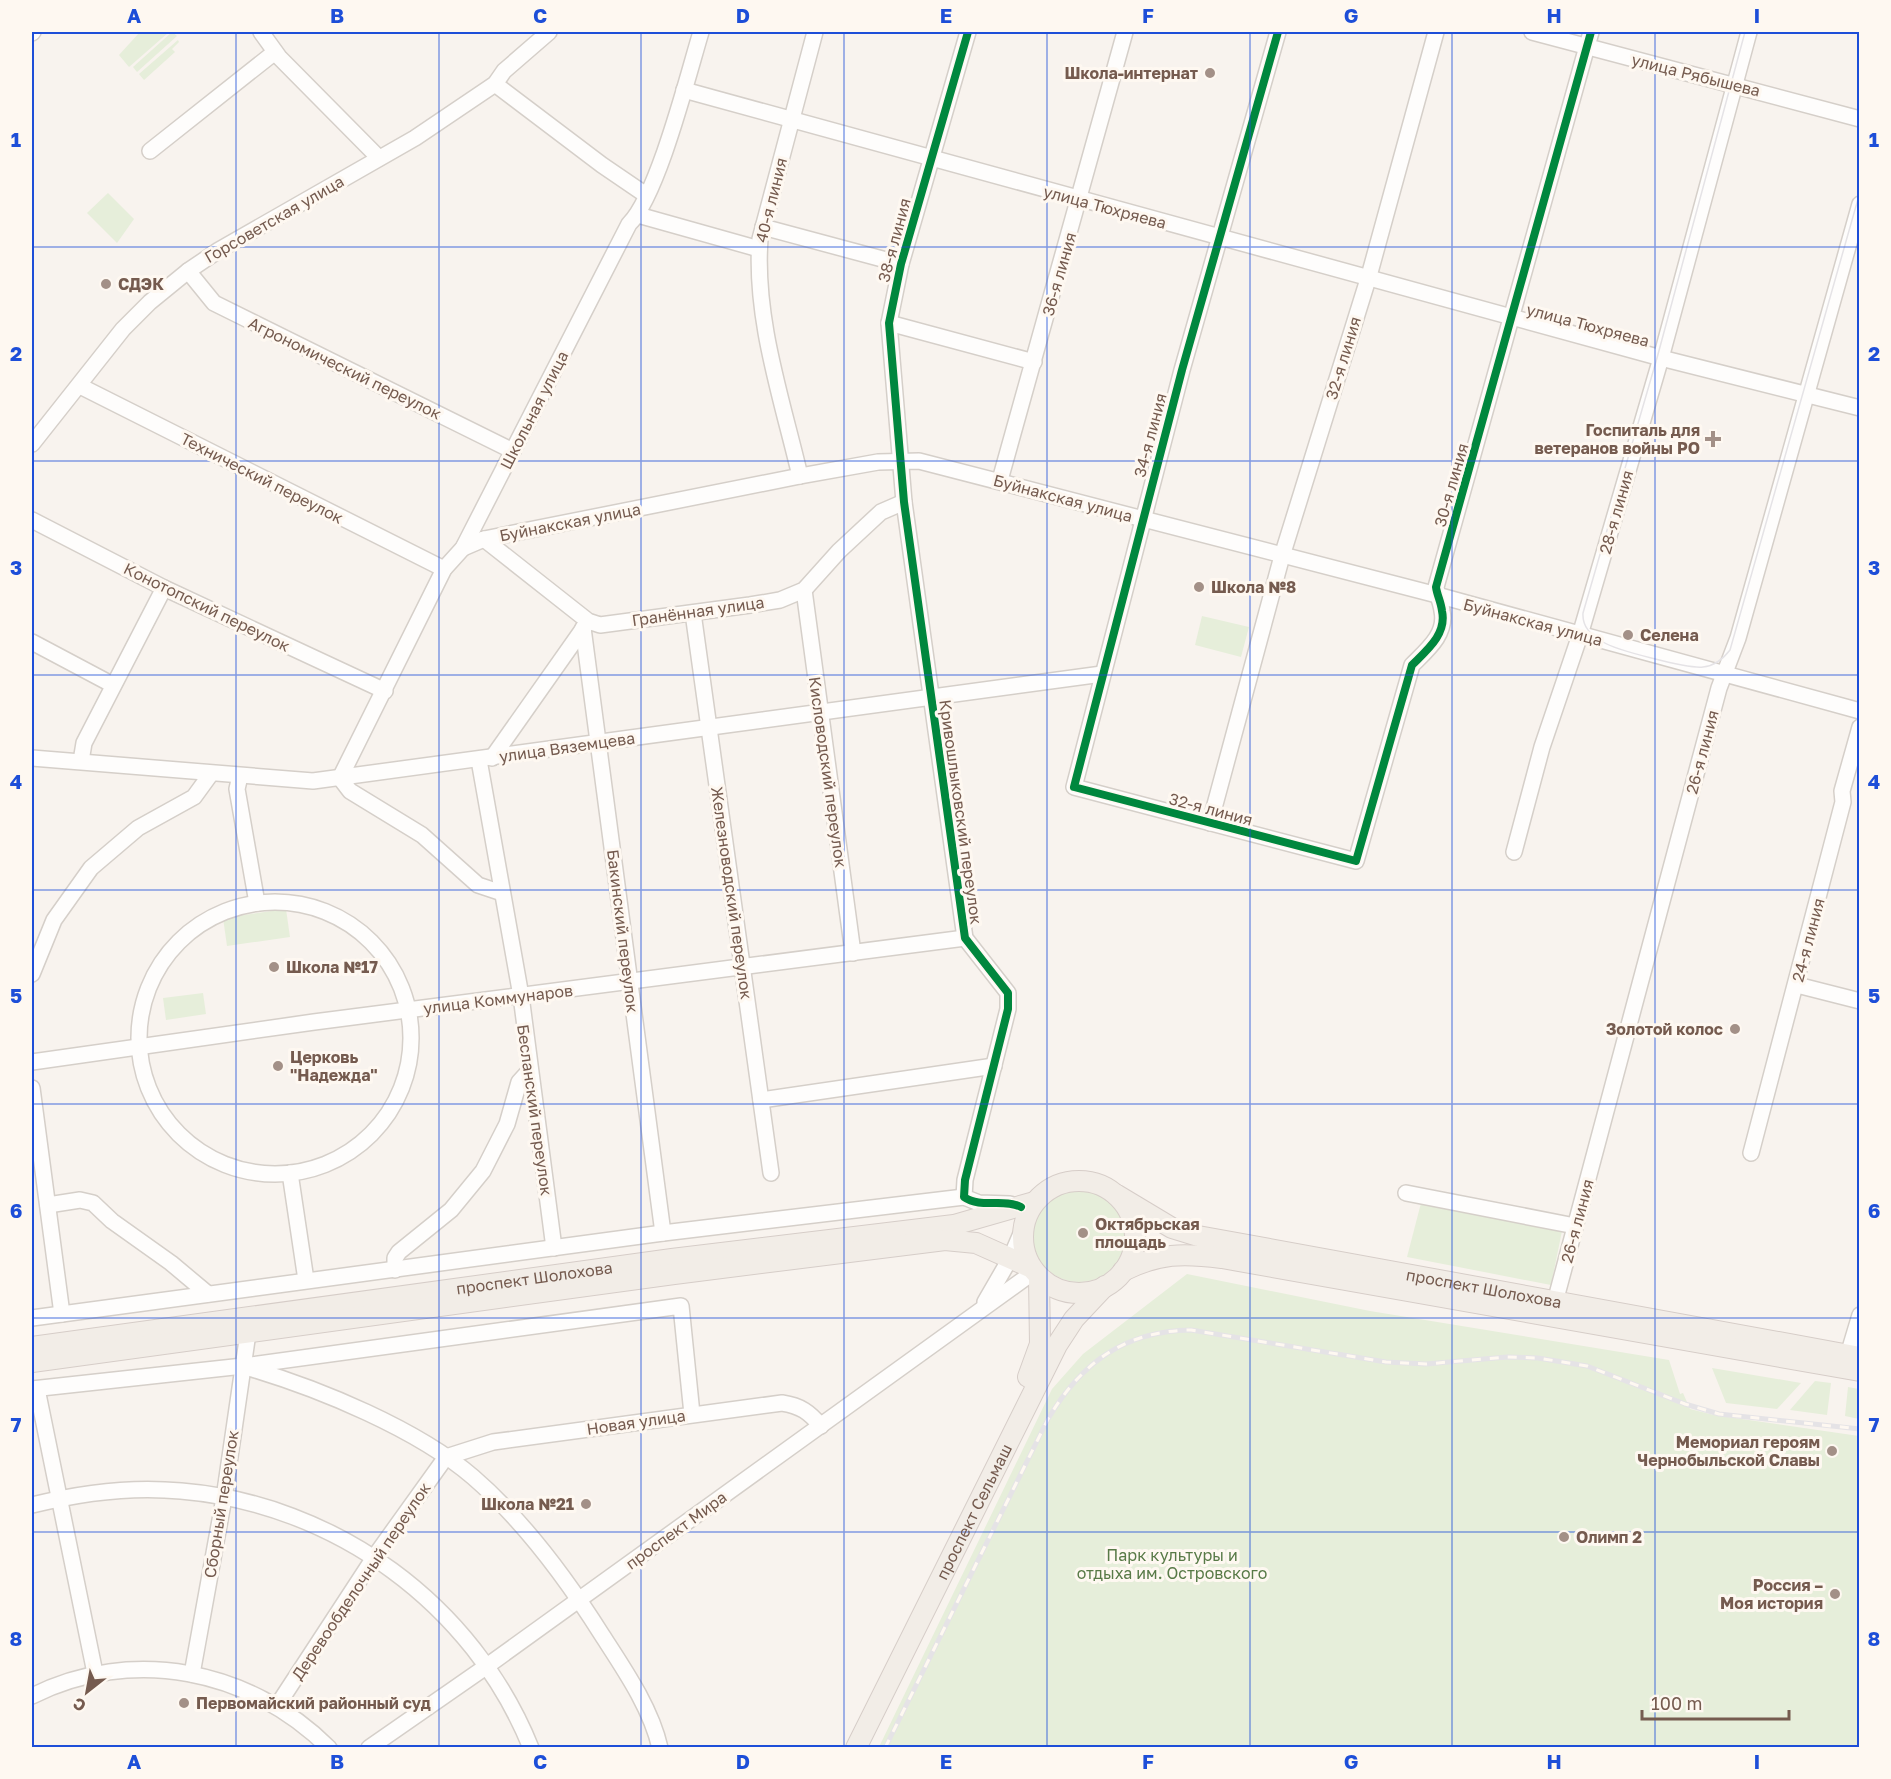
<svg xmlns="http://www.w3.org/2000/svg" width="1891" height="1779" viewBox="0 0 1891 1779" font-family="'Golos Text',sans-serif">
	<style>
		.green { fill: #e6eeda }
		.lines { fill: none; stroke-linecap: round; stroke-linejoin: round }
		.minor-casing { stroke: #d5cfc9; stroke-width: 18 }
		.major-casing { stroke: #d6cdc8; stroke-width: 22 }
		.minor { stroke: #fefdfc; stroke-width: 15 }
		.major { stroke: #f2ede7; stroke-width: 20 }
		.tram { stroke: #e5e3e6; stroke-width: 1.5 }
		.rail-casing { stroke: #e5e3e6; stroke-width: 5 }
		.rail { stroke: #fef8f1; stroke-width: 3; stroke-dasharray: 9; stroke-linecap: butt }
		.cycleway-casing { stroke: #fef8f1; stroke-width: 11 }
		.cycleway { stroke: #00873e; stroke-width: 8 }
		.grid { fill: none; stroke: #1d4ed8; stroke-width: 1.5; stroke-opacity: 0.55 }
		.poi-dot { fill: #a39087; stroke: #fef8f1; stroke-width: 2 }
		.labels { text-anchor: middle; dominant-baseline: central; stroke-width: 6; stroke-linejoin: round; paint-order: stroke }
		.poi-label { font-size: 16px; font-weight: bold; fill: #755b4f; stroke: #fef8f1; text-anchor: start }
		.street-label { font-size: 16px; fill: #755b4f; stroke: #fef8f1 }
		.park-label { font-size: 16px; fill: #587a47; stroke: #fef8f1 }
		.neatline { fill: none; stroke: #1d4ed8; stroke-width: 2 }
		.grid-label { font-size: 20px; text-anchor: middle; font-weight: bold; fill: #1d4ed8 }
	</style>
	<rect width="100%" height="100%" fill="#f8f3ee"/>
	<g class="green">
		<polygon points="140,32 169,32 129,67 119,55"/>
		<polygon points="172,32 177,36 137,72 133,67"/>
		<polygon points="178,40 179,42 172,49 175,52 144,80 139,74"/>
		<polygon points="108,193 134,219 117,243 87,213"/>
		<polygon points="1202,616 1249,627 1241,657 1195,645"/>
		<polygon points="286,909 290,937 227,946 223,918"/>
		<polygon points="203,993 206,1014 166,1020 163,998"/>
		<circle cx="1079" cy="1236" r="46"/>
		<polygon points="1421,1203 1562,1231 1551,1285 1407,1257"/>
		<polygon points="1187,1274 1370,1311 1669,1360 1680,1394 1683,1393 1690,1409 1714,1415 1859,1436 1859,1747 879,1747 1052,1389 1083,1354"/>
		<polygon points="1712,1368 1801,1383 1777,1409 1726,1403"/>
		<polygon points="1815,1381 1831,1383 1827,1415 1790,1410"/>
		<polygon points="1848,1387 1859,1389 1859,1419 1845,1416"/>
	</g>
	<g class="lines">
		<g class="minor-casing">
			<g id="minor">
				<polyline points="261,32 279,57 379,158"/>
				<polyline points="968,32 901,264 889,323 904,502 965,938 1008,993 1008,1009 965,1180 964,1197 979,1203 1010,1204"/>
				<path d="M1278,32L1182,370L1074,787L1356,861L1412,665C1427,650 1447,634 1442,611C1441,602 1437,595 1436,587L1591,32"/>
				<polyline points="1532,32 1860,119"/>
				<polyline points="32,33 33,32"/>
				<polyline points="495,84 602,165 646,195"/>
				<polyline points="684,90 1661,358 1860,408"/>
				<polyline points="150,151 275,52"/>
				<polyline points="638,215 759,249"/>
				<polyline points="763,227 901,264"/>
				<polyline points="188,271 214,303 513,451"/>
				<polyline points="889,323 1034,362"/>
				<polyline points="80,386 444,569"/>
				<polyline points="32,444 123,329 150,302 188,271 219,250 415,138 495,84 504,71 549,32"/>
				<path d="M800,476C782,399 754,318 760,239L815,32"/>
				<polyline points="1000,480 1125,32"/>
				<polyline points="32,520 164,588 385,691"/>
				<polyline points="484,539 588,621 600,625 750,605 780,600 804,590 839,551 881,512 904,502"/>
				<polyline points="463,548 484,539 800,476 878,462 919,461 1437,595 1860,711"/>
				<polyline points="804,590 853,953"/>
				<polyline points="693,613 771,1173"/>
				<polyline points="583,628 663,1233"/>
				<polyline points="32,642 113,685"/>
				<polyline points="32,758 313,781 1102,674"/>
				<polyline points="492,758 585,626"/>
				<polyline points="479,760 521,996 554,1248"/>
				<polyline points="81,761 84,743 164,588"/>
				<polyline points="240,776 237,789 257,903"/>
				<path d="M340,778L444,569L463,548L629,224C658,195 688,75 701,32"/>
				<polyline points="340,778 350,791 422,835 478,885 502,893"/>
				<polyline points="1210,823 1282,556 1369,276 1436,32"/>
				<polyline points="1514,852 1542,747 1580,635 1661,358 1749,32"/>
				<circle cx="275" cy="1038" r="136"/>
				<polyline points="32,974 54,920 91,868 138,828 194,797 210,775"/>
				<polyline points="1797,985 1860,1001"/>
				<polyline points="32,1062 314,1022 965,938"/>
				<polyline points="32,1088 62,1314"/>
				<polyline points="761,1100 994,1066"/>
				<polyline points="1751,1153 1843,802 1842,791 1860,727"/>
				<polyline points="290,1173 306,1280"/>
				<polyline points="1406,1193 1575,1226"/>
				<polyline points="48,1205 80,1200 93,1203 112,1221 171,1263 208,1294"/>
				<polyline points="395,1270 395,1258 399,1252 451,1210 483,1171 507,1124 519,1082 529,1071"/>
				<polyline points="985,1302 1011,1257 1023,1229"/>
				<polyline points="1555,1302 1719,688 1738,638 1860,204"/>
				<polyline points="32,1318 663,1233 964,1197"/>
				<polyline points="1848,1355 1860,1315"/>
				<path d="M249,1368C320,1389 417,1429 473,1477C524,1521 566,1578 602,1635C624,1669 651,1708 660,1748"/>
				<polyline points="32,1389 243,1366 681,1306 692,1414"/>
				<polyline points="37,1389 95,1673"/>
				<path d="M32,1505C80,1493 131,1486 181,1491C335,1504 473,1604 531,1748"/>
				<polyline points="192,1674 224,1498 248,1333"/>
				<path d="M32,1696C132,1646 250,1669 329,1748"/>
				<path d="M277,1706L375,1556L446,1457L493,1442L782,1403C801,1406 809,1412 821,1426"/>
				<polyline points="369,1748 487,1666 1035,1271"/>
			</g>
		</g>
		<g class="major-casing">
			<g id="major">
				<circle cx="1079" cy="1237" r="56"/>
				<path id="s1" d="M1117,1195L1172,1228L1198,1236L1860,1357"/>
				<path d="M1123,1271C1159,1253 1183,1253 1222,1258L1860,1371"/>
				<path id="s2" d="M32,1347L672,1259L954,1225L1034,1202"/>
				<polyline points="32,1362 674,1274 945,1240 976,1243 1032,1268"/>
				<polyline points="1028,1377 1040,1344 1039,1277"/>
				<path id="s3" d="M856,1748L1057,1345L1074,1319L1105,1286"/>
			</g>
		</g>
		<use href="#minor" class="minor"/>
		<use href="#major" class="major"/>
		<path class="tram" d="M1745,32L1657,358L1583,613C1582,627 1591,635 1603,642C1615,650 1689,669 1703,667C1715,666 1723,659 1730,650L1860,192"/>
		<g class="rail-casing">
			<path id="rail" d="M885,1748L1048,1419C1081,1363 1124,1331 1191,1330L1386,1362L1426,1364L1507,1357L1538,1358L1587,1366L1685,1404L1719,1414L1860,1429"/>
		</g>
		<use href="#rail" class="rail"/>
		<g class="cycleway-casing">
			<g id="cycleway">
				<path d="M968,32L901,264L889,323L904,502L965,938L1008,993V1009L965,1180L964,1197C981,1209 1003,1198 1021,1207"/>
				<path d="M1278,32L1182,370L1074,787L1356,861L1412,665C1427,650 1447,634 1442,611C1441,602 1437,595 1436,587L1591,32"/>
			</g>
		</g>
		<use href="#cycleway" class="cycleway"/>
	</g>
	<path class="grid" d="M236,32V1748M439,32V1748M641,32V1748M844,32V1748M1047,32V1748M1250,32V1748M1452,32V1748M1655,32V1748M32,247H1860M32,461H1860M32,675H1860M32,890H1860M32,1104H1860M32,1318H1860M32,1532H1860"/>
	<g class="poi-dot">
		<circle cx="1210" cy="73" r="6"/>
		<circle cx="106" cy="284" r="6"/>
		<path d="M1710 430h6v6h6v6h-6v6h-6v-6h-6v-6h6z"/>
		<circle cx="1199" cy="587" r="6"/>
		<circle cx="1628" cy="635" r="6"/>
		<circle cx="274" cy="967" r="6"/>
		<circle cx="1735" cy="1029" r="6"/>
		<circle cx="278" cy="1066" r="6"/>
		<circle cx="1083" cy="1233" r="6"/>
		<circle cx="1832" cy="1451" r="6"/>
		<circle cx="586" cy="1504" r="6"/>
		<circle cx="1564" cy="1537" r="6"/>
		<circle cx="1835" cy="1594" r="6"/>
		<circle cx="184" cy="1703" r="6"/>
	</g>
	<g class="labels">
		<g class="poi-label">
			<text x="1198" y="73" text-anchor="end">Школа-интернат</text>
			<text x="118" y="284">СДЭК</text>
			<text x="1700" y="430" text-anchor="end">Госпиталь для<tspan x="1700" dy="18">ветеранов войны РО</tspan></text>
			<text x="1211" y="587">Школа №8</text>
			<text x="1640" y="635">Селена</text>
			<text x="286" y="967">Школа №17</text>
			<text x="1723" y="1029" text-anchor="end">Золотой колос</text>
			<text x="290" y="1057">Церковь<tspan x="290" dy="18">"Надежда"</tspan></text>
			<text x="1095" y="1224">Октябрьская<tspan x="1095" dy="18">площадь</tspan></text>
			<text x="1820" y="1442" text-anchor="end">Мемориал героям<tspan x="1820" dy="18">Чернобыльской Славы</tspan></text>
			<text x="574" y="1504" text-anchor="end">Школа №21</text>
			<text x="1576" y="1537">Олимп 2</text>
			<text x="1823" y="1585" text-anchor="end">Россия –<tspan x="1823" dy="18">Моя история</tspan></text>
			<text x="196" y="1703">Первомайский районный суд</text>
		</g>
		<g class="street-label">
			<text transform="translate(1696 75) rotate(14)">улица Рябышева</text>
			<text transform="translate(771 200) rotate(-76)">40-я линия</text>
			<text transform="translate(1105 207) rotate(15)">улица Тюхряева</text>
			<text transform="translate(274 219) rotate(-30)">Горсоветская улица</text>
			<text transform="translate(894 240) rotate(-75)">38-я линия</text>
			<text transform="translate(1059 274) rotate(-74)">36-я линия</text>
			<text transform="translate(1588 325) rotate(15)">улица Тюхряева</text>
			<text transform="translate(1343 358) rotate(-73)">32-я линия</text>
			<text transform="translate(345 368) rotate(26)">Агрономический переулок</text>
			<text transform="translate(534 410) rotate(-63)">Школьная улица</text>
			<text transform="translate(1150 435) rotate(-75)">34-я линия</text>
			<text transform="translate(262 478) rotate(27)">Технический переулок</text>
			<text transform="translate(1451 485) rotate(-74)">30-я линия</text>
			<text transform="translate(1063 498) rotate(15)">Буйнакская улица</text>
			<text transform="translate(1616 512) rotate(-74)">28-я линия</text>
			<text transform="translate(570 522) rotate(-11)">Буйнакская улица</text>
			<text transform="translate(207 607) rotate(26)">Конотопский переулок</text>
			<text transform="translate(698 611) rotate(-8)">Гранённая улица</text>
			<text transform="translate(1533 622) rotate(15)">Буйнакская улица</text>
			<text transform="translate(567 747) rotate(-8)">улица Вяземцева</text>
			<text transform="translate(1702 752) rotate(-75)">26-я линия</text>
			<text transform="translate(828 772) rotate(82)">Кисловодский переулок</text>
			<text transform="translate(1211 809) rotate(15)">32-я линия</text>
			<text transform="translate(961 812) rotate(82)">Кривошлыковский переулок</text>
			<text transform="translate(732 893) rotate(82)">Железноводский переулок</text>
			<text transform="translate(623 931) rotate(83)">Бакинский переулок</text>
			<text transform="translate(1808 940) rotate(-75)">24-я линия</text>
			<text transform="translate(498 999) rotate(-7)">улица Коммунаров</text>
			<text transform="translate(535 1110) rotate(82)">Бесланский переулок</text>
			<text transform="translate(1577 1221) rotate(-75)">26-я линия</text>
			<text stroke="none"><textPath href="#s2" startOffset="507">проспект Шолохова</textPath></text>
			<text stroke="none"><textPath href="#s1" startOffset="382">проспект Шолохова</textPath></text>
			<text transform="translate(636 1422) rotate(-8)">Новая улица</text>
			<text transform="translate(221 1504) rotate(-81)">Сборный переулок</text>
			<text stroke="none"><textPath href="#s3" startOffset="264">проспект Сельмаш</textPath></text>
			<text transform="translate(676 1530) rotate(-36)">проспект Мира</text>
			<text transform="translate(361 1581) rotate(-56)">Деревообделочный переулок</text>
		</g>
		<g class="park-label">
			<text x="1172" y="1555">Парк культуры и<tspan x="1172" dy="18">отдыха им. Островского</tspan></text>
		</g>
	</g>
	<rect width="1891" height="1779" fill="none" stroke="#fef8f1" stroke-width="66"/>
	<g transform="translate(87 1692) rotate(211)" stroke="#fef8f1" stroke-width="4.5" paint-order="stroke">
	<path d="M0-4.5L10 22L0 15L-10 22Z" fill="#755b4f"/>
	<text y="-9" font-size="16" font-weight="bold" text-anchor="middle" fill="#755b4f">С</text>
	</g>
	<path d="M1642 1710v9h147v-9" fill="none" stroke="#755b4f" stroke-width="3"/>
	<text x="1651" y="1710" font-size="18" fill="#755b4f" stroke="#fef8f1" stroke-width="4.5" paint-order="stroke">100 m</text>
	<rect x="33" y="33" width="1825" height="1713" class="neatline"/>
	<g class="grid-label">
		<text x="134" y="23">A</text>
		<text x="337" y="23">B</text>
		<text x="540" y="23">C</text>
		<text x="743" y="23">D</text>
		<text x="946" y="23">E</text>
		<text x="1148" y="23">F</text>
		<text x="1351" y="23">G</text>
		<text x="1554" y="23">H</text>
		<text x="1757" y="23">I</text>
		<text x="16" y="147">1</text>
		<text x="1874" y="147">1</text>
		<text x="16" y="361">2</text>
		<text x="1874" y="361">2</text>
		<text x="16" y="575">3</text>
		<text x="1874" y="575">3</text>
		<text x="16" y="789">4</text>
		<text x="1874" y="789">4</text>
		<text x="16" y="1003">5</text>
		<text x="1874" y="1003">5</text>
		<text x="16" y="1218">6</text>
		<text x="1874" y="1218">6</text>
		<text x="16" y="1432">7</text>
		<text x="1874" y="1432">7</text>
		<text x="16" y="1646">8</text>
		<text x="1874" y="1646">8</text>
		<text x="134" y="1769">A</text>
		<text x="337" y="1769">B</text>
		<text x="540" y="1769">C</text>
		<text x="743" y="1769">D</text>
		<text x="946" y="1769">E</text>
		<text x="1148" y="1769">F</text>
		<text x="1351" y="1769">G</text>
		<text x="1554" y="1769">H</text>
		<text x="1757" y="1769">I</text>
	</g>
</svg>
